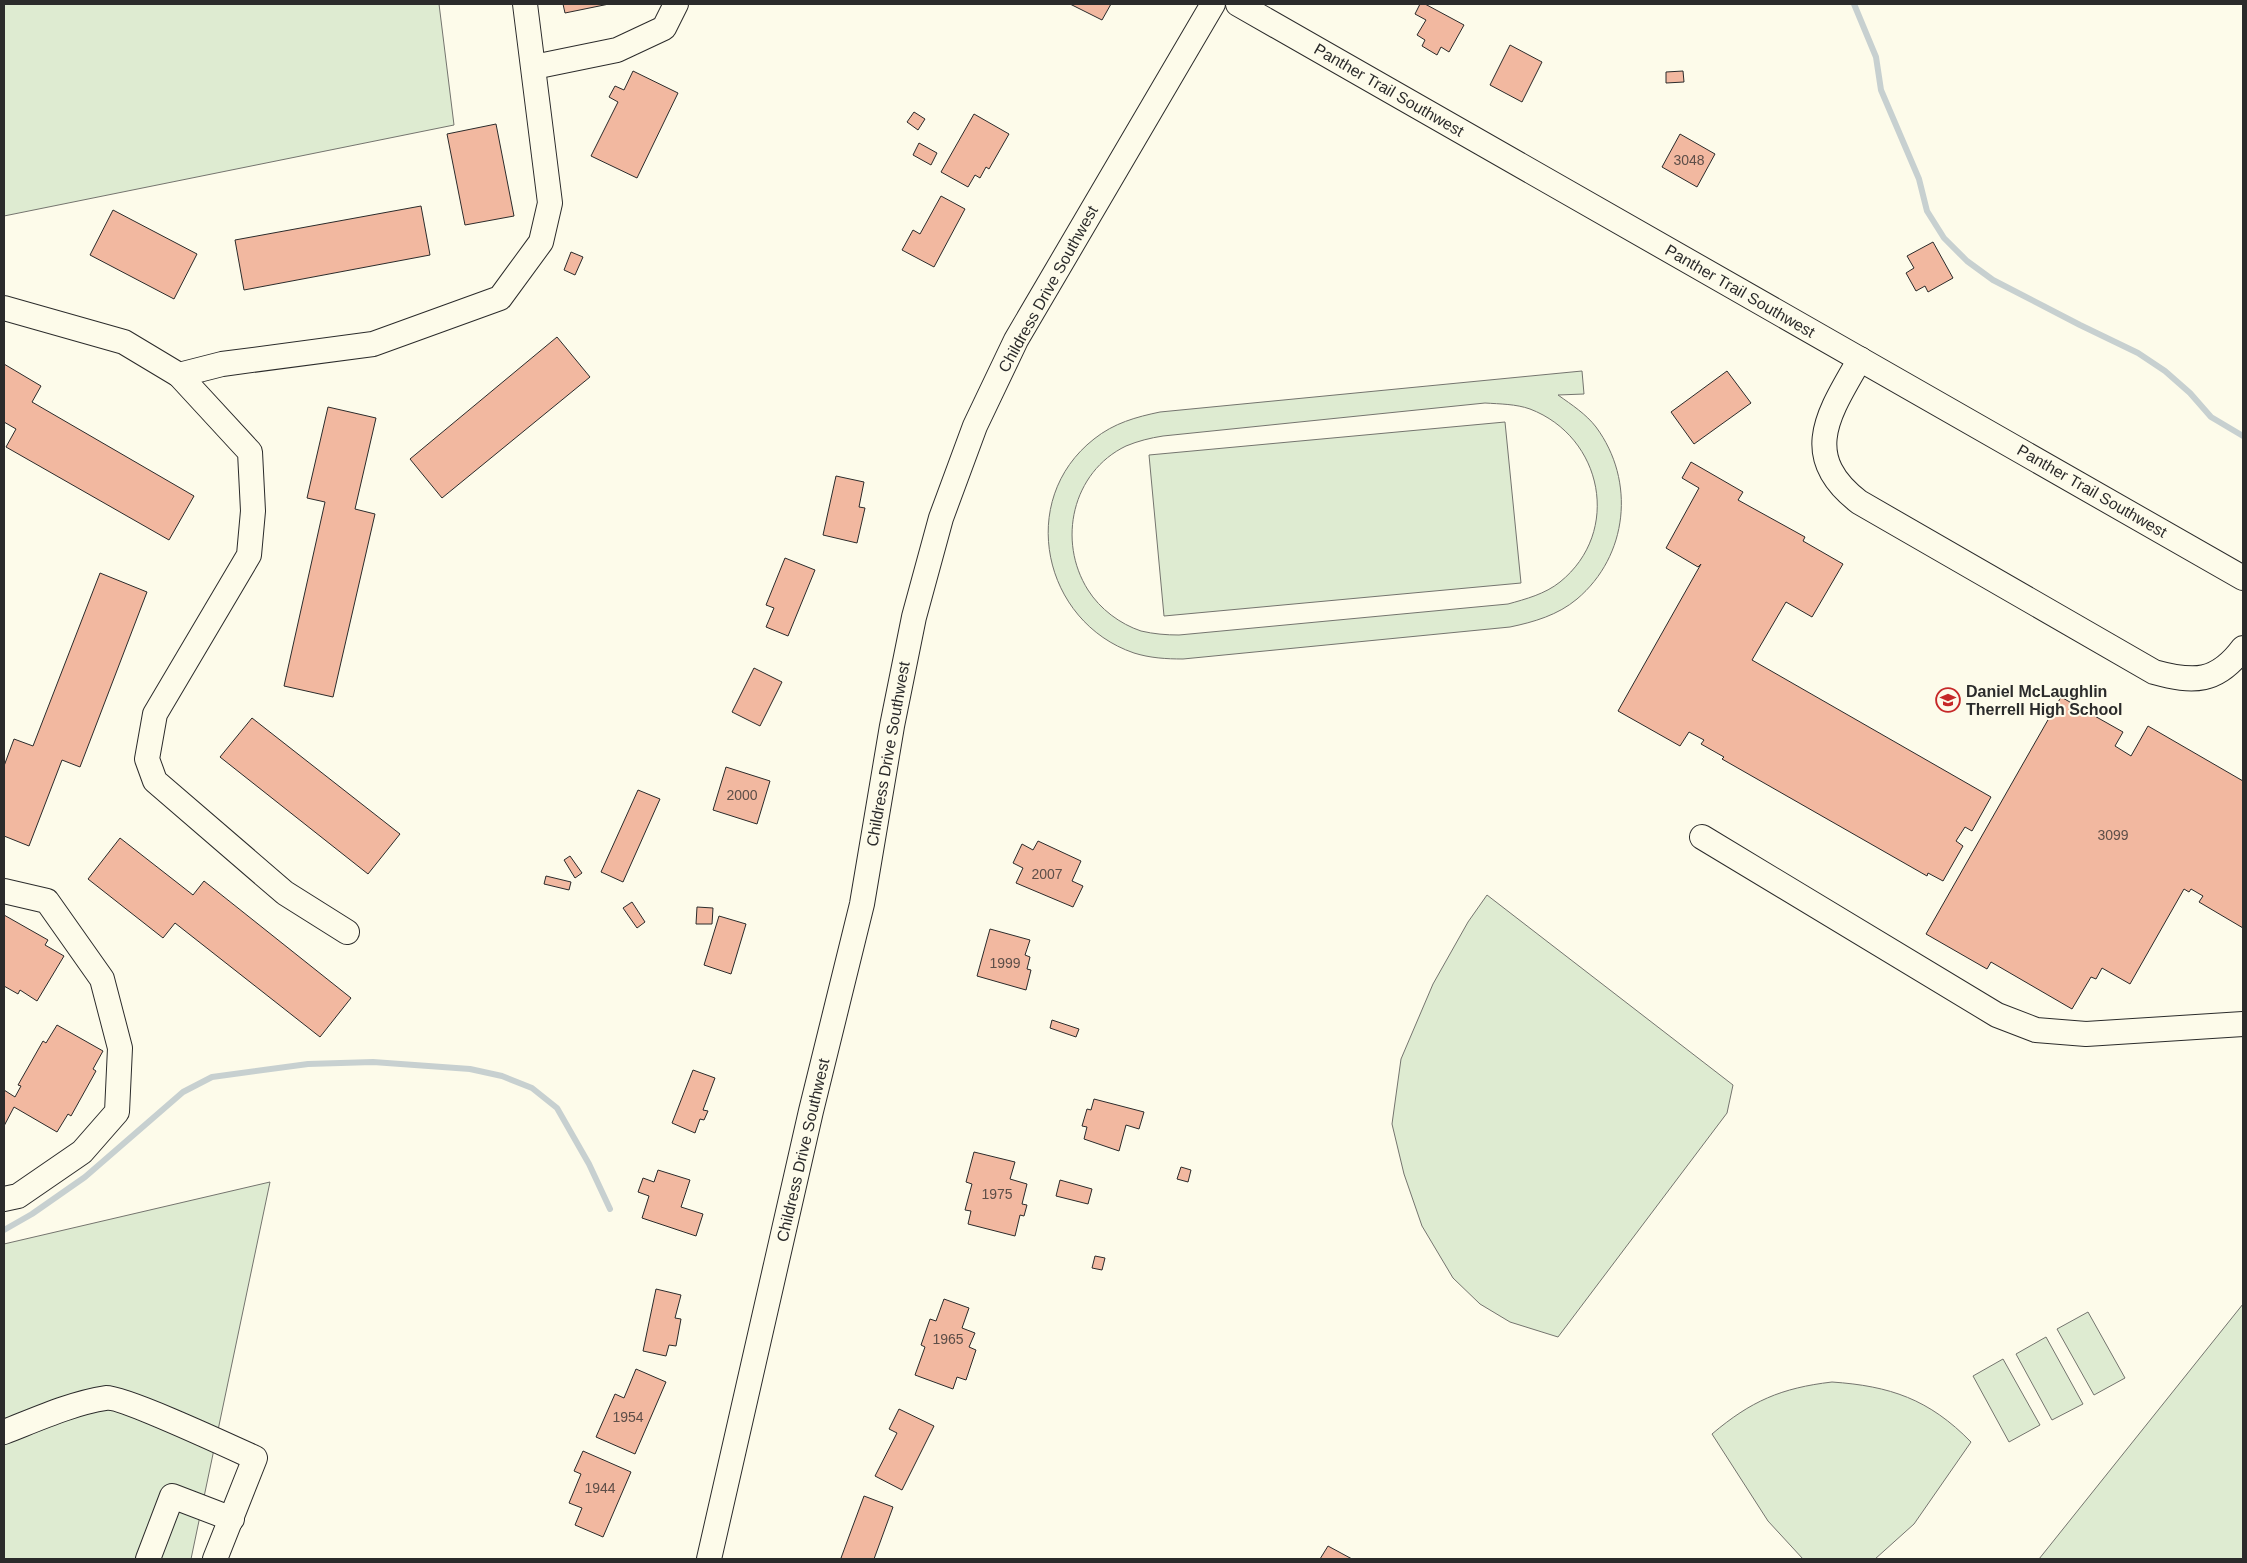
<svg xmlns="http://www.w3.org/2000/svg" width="2247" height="1563" viewBox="0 0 2247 1563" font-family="Arial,sans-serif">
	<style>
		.green { fill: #deebd1; stroke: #74746e; fill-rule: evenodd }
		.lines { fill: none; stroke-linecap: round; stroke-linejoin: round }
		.stream { stroke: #c7d0d0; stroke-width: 6 }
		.building { fill: #f2b8a0; stroke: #2b2b2b }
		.minor-casing { stroke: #2b2b2b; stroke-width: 26 }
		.minor { stroke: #fdfbea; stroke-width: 24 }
		.labels { text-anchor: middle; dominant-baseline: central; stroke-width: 4; stroke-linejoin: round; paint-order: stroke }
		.number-label { font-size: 14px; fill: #5d4e48 }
		.street-label { font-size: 16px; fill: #2b2b2b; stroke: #fdfbea }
		.poi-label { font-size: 16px; font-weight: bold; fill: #2b2b2b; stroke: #fdfbea; text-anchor: start }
	</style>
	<rect width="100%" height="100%" fill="#fdfbea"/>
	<g class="green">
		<polygon points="4,4 439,4 454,125 4,216"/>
		<path d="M1582,371L1584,394L1558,395C1572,405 1586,414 1596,427C1636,481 1628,556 1577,599C1558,615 1534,622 1510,627L1183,659C1166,659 1150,658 1134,653C1043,622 1016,500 1094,439C1114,423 1136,417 1160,412ZM1485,403C1500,404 1516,404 1530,409C1603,437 1622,532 1560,582C1545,594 1526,599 1508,604L1179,635C1166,635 1154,634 1141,631C1120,624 1100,609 1088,590C1057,541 1072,472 1126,446C1138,441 1150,438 1163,436Z"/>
		<polygon points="1505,422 1521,583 1164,616 1149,455"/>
		<polygon points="1487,895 1733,1085 1727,1113 1558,1337 1510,1322 1480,1304 1453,1278 1422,1226 1404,1174 1392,1124 1401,1059 1433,984 1468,922"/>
		<polygon points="270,1182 191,1559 4,1559 4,1244"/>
		<polygon points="2243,1304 2243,1559 2039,1559"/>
		<polygon points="2088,1312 2125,1378 2094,1395 2057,1329"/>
		<polygon points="2046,1337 2083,1404 2052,1420 2016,1354"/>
		<polygon points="2003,1359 2040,1425 2009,1442 1973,1376"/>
		<path d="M1832,1382C1890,1386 1929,1399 1971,1442L1914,1524L1875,1559H1803L1768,1521L1712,1434C1751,1401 1781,1388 1832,1382Z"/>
	</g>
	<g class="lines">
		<g class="stream">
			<polyline points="1854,4 1876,57 1881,90 1919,179 1927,211 1944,238 1967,261 1993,280 2080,325 2138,353 2165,371 2190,393 2211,417 2243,436"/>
			<polyline points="4,1230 32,1214 85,1177 183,1092 212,1077 308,1064 373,1062 470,1069 502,1076 532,1088 557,1108 589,1164 610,1209"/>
		</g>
	</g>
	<g class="building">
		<polygon points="563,4 609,4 565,13"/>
		<polygon points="1070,4 1111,4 1102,20"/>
		<polygon points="1420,4 1425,4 1464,25 1449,52 1441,47 1437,55 1422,46 1425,40 1417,35 1426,20 1415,14"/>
		<polygon points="1510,45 1542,62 1522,102 1490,85"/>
		<polygon points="633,71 678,93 637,178 591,156 618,102 609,97 615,86 624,90"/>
		<polygon points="1683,71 1684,82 1666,83 1666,72"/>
		<polygon points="914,112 925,119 918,130 907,122"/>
		<polygon points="974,114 1009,134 989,169 986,167 980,178 975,175 968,187 941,172"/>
		<polygon points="496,124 514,216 465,225 447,134"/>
		<polygon points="1680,134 1715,154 1697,187 1662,167"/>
		<polygon points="919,143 937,153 931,165 913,155"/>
		<polygon points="941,196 965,209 934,267 902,250 913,230 920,234"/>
		<polygon points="421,206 430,255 244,290 235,240"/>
		<polygon points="113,210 197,254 174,299 90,255"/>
		<polygon points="1933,242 1953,278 1928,292 1925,286 1916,291 1906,273 1914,268 1907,256"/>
		<polygon points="571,252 583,257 575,275 564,270"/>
		<polygon points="557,337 590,377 442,498 410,459"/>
		<polygon points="4,364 41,386 32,402 194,496 169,540 6,447 16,429 4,422"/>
		<polygon points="1727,371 1751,403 1694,444 1671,412"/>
		<polygon points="328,407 376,418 355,509 375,514 333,697 284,686 325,502 307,498"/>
		<polygon points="1691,462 1743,492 1738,500 1805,537 1803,541 1843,564 1812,617 1786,602 1752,660 1991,797 1972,831 1965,827 1956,841 1963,846 1943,881 1928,873 1927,876 1722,759 1724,757 1701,744 1704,740 1689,732 1680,746 1618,711 1701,564 1698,567 1666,548 1699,488 1682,478"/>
		<polygon points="836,476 864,482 859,507 865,508 857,543 823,535"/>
		<polygon points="785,558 815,570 788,636 766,627 774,608 766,605"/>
		<polygon points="100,573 147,592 80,767 62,760 29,846 4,836 4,766 14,739 33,746"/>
		<polygon points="754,668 782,682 760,726 732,712"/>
		<polygon points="2061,697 2123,732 2115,746 2131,756 2148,726 2243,781 2243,928 2199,902 2203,896 2191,889 2189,892 2184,889 2130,984 2102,968 2096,979 2091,977 2072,1009 1991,962 1987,969 1926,934"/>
		<polygon points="252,718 400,834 368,874 220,757"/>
		<polygon points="726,767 770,781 757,824 713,810"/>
		<polygon points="638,790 660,799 623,882 601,872"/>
		<polygon points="120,838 193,895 204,881 351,998 320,1037 175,923 163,938 88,879"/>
		<polygon points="1038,841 1081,861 1072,881 1083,886 1073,907 1016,883 1023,868 1013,863 1022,844 1033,850"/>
		<polygon points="570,856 582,873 575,878 564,860"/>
		<polygon points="546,876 571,882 569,890 544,884"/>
		<polygon points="632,902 645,922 637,928 623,908"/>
		<polygon points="697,907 713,908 712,924 696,924"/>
		<polygon points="4,915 48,940 45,945 64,956 37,1001 20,990 18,994 4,986"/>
		<polygon points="719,916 746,924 731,974 704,965"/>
		<polygon points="990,929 1030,940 1025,955 1030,957 1027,969 1031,970 1026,990 977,976"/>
		<polygon points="1052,1020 1079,1029 1076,1037 1050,1028"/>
		<polygon points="57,1025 103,1051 93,1069 96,1071 71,1116 68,1114 57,1132 14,1107 4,1126 4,1090 15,1097 21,1086 18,1085 43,1041 46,1043"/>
		<polygon points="693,1070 715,1078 703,1110 708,1111 704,1120 700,1119 695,1133 672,1123"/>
		<polygon points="1094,1099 1144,1112 1139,1129 1126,1125 1119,1151 1084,1139 1087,1127 1082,1126 1087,1109 1091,1110"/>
		<polygon points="974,1152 1015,1162 1010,1179 1027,1184 1022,1204 1027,1205 1024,1216 1020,1215 1015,1236 968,1224 971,1211 965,1210 972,1184 966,1182"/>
		<polygon points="1181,1167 1191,1170 1188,1182 1177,1179"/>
		<polygon points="658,1170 690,1180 681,1207 703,1214 696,1236 642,1218 649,1196 638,1192 643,1178 654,1182"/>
		<polygon points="1060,1180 1092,1189 1088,1204 1056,1196"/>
		<polygon points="1095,1256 1105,1258 1102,1270 1092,1268"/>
		<polygon points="656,1289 681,1295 675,1318 681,1319 676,1346 669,1345 666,1356 643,1351"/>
		<polygon points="944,1299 969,1308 962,1328 975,1333 969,1347 976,1350 966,1380 957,1377 953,1389 915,1375 925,1347 921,1345 930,1319 936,1321"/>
		<polygon points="636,1369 666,1382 635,1454 596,1437 615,1394 624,1398"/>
		<polygon points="899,1409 934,1426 902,1490 875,1476 897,1433 889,1429"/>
		<polygon points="583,1451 631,1472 603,1537 575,1525 582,1508 569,1503 581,1474 574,1471"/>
		<polygon points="864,1496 893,1507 874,1559 844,1559 841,1558"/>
		<polygon points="1328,1546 1352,1559 1320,1559"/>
	</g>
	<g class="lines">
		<g class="minor-casing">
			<g id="minor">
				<polyline points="1238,4 2243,578"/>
				<polyline points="534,67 617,50 664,28 676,4"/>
				<polyline points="4,308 124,342 179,375 250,452 253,511 249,555 155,714 147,759 155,781 285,893 347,932"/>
				<path d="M1860,359C1830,412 1798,455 1859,502L2154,672C2194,683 2217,683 2243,648"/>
				<polyline points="179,375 222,364 373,344 500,298 541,242 550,203 525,4"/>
				<polyline points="1702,837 1997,1015 2036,1030 2086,1034 2243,1024"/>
				<polyline points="4,891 47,901 102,979 120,1048 117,1112 82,1152 18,1196 4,1199"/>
				<path d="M4,1432C35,1420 72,1403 106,1398C121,1396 233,1448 255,1458L215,1559"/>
				<polyline points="148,1559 172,1496 232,1519"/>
				<polyline points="709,1559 811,1111 862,904 892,726 914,617 941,518 975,426 1016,340 1213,4"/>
			</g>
		</g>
		<use href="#minor" class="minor"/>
	</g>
	<defs>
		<g id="school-ring" transform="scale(1.25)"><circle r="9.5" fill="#fdfbea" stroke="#c62828" stroke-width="1.5"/><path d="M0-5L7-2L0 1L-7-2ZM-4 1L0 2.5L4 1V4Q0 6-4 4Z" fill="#c62828"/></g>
	</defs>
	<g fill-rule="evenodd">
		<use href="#school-ring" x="1948" y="700"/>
	</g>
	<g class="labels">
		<g class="number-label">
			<text x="1689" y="160">3048</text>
			<text x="742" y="795">2000</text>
			<text x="2113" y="835">3099</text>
			<text x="1047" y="874">2007</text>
			<text x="1005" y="963">1999</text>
			<text x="997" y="1194">1975</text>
			<text x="948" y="1339">1965</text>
			<text x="628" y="1417">1954</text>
			<text x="600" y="1488">1944</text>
		</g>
		<g class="street-label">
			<text transform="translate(1389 90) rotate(30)">Panther Trail Southwest</text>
			<text transform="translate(1048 289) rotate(-61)">Childress Drive Southwest</text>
			<text transform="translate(1740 291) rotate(30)">Panther Trail Southwest</text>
			<text transform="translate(2092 491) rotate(30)">Panther Trail Southwest</text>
			<text transform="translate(888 754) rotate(-80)">Childress Drive Southwest</text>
			<text transform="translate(803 1150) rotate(-77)">Childress Drive Southwest</text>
		</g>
		<g class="poi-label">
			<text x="1966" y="691">Daniel McLaughlin<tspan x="1966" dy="18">Therrell High School</tspan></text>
		</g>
	</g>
	<rect width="2247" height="1563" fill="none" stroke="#2b2b2b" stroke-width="10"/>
</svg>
